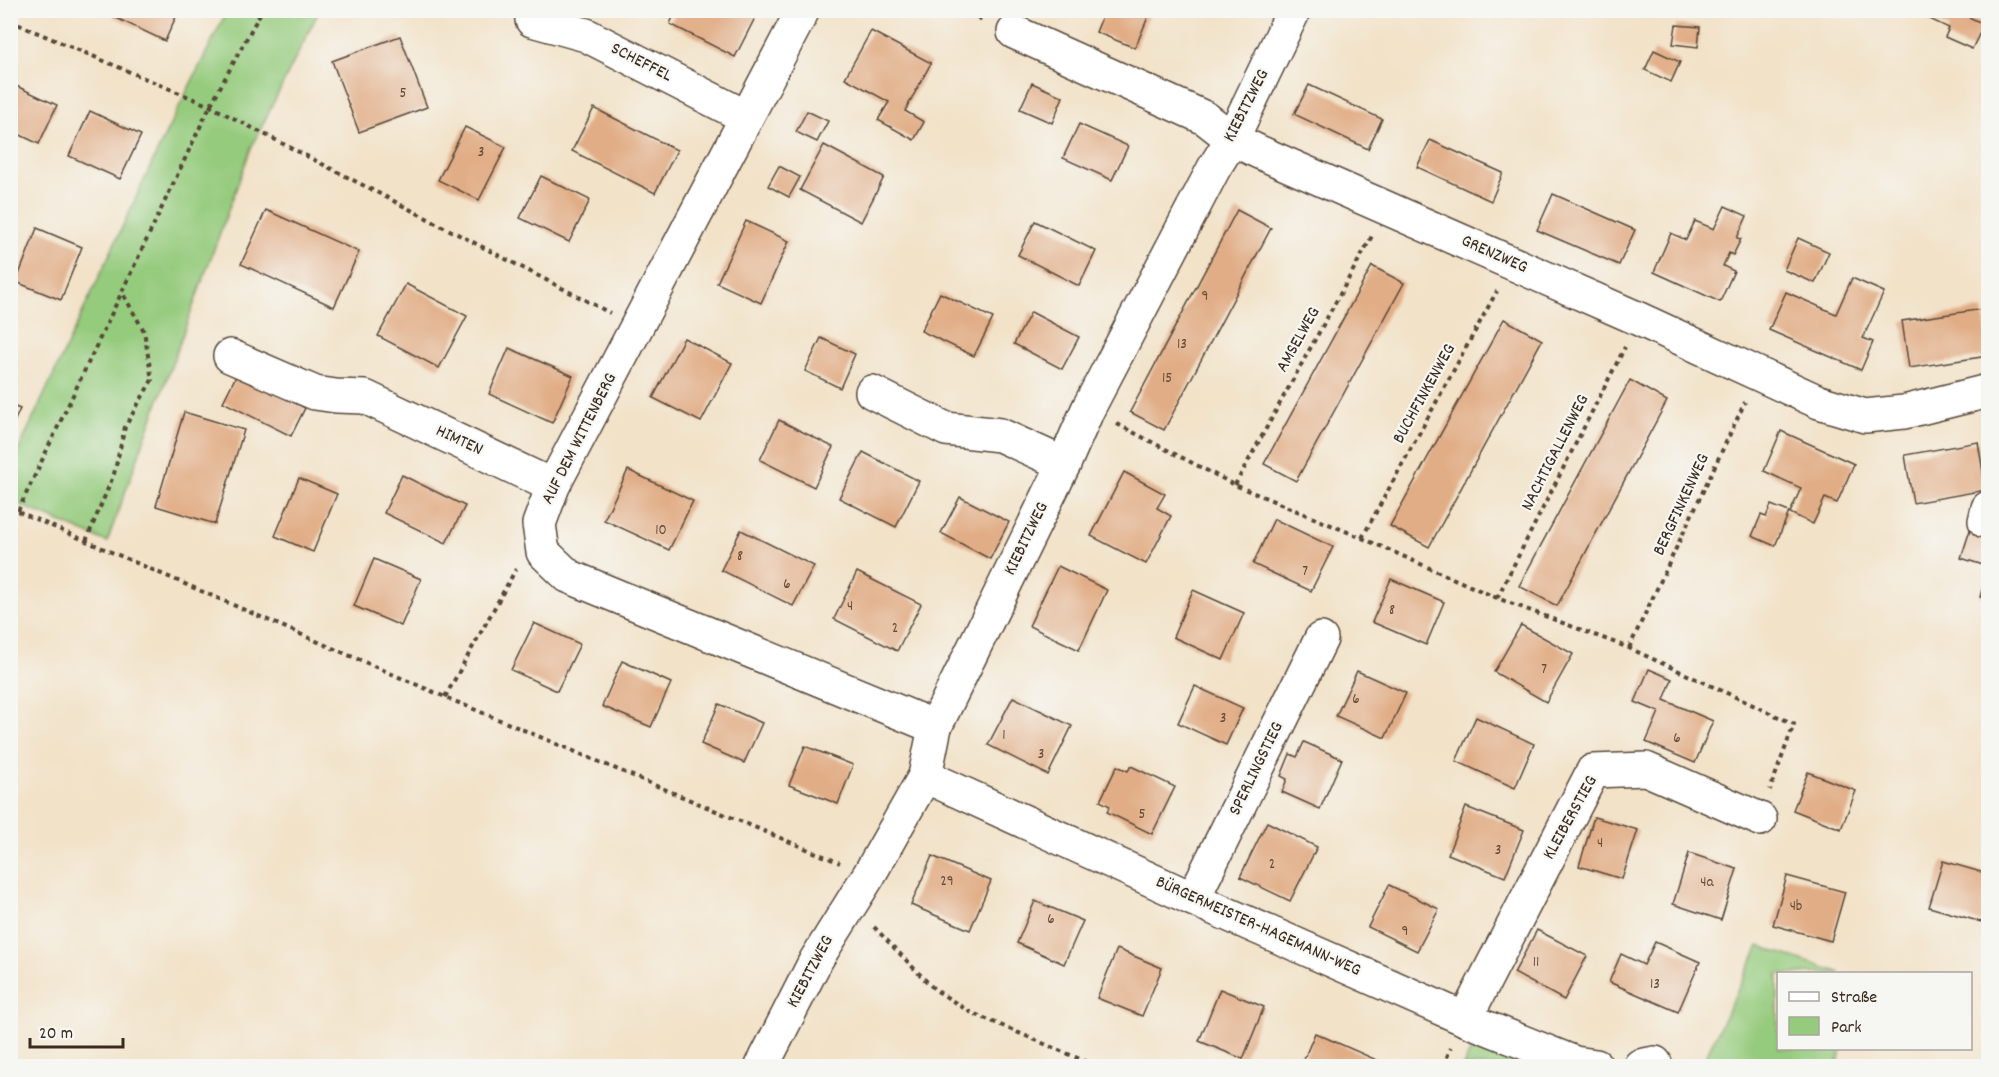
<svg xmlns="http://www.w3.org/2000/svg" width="1999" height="1077" viewBox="0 0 1999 1077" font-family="Dekko,sans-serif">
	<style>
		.green { fill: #95cb7d; stroke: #687a4e; stroke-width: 1.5 }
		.building { fill: #e1ad86 }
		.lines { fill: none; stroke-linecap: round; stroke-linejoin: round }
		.minor-casing { stroke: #564638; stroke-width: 36 }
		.path { stroke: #564638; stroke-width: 4; stroke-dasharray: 4.5 4.5; stroke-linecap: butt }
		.minor { stroke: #fff; stroke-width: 33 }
		.labels { text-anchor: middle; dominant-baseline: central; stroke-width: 4.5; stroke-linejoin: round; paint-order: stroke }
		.number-label { font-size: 15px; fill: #644b38 }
		.street-label { font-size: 18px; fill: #3b2a1e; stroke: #f6f6f2 }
	</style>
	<rect width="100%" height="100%" fill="#f6f6f2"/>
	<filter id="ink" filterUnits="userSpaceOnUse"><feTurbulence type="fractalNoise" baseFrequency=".0167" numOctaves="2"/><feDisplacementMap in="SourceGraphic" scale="12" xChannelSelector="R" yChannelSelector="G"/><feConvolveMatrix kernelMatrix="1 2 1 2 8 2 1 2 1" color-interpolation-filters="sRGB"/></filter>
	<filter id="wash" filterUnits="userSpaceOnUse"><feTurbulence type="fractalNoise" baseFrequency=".008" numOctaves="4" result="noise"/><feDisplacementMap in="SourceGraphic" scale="24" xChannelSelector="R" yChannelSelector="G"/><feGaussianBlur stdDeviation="1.35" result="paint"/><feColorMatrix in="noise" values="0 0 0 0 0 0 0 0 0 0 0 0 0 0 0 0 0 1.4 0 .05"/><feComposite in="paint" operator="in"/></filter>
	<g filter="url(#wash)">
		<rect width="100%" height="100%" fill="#f2e2c8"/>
		<g class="green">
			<polygon points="227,11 319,11 251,148 107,542 11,501 11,466 166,133"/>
			<polygon points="1759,946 1841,973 1778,974 1778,1048 1842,1049 1837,1066 1701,1066"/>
			<polygon points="1476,1040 1537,1066 1463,1066"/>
		</g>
		<g id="blocks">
			<g class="building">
				<polygon points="117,10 179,10 165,41 114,17"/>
				<polygon points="676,10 759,10 735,57 670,24"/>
				<polygon points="1105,10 1151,10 1135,48 1096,32"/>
				<polygon points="1921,10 1954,10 1984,24 1972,49 1945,37 1949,28 1919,14"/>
				<polygon points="1676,25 1700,27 1698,47 1673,44"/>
				<polygon points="871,31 931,63 905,111 924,122 914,140 878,120 889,102 845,78"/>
				<polygon points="400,36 427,107 359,132 332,61"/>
				<polygon points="1654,50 1680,62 1671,82 1645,70"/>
				<polygon points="10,83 57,105 39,144 10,130"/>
				<polygon points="1032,83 1063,97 1052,123 1020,109"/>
				<polygon points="1309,85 1382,119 1368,149 1294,114"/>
				<polygon points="594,108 677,150 655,193 572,151"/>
				<polygon points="90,111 141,135 120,179 69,156"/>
				<polygon points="807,111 828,121 817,142 796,132"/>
				<polygon points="1079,124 1128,146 1112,180 1063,158"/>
				<polygon points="465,127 506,147 479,200 438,180"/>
				<polygon points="1430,140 1503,173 1491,201 1417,167"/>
				<polygon points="824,145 884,177 861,222 800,190"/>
				<polygon points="779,166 800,177 789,197 768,186"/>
				<polygon points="541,176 590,200 569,242 520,218"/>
				<polygon points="1553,194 1635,230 1619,265 1537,230"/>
				<polygon points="1725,206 1747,216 1737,238 1741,239 1733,255 1729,253 1723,266 1734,271 1720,302 1654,272 1671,233 1686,240 1695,221 1714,229"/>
				<polygon points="266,210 359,252 334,307 241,264"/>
				<polygon points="1237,210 1271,228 1164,430 1130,412"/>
				<polygon points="746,221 789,241 761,303 717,283"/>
				<polygon points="1035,221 1096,251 1079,286 1018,255"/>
				<polygon points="37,228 82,247 61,300 16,282"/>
				<polygon points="1798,238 1829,252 1815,283 1784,270"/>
				<polygon points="1372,266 1404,283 1296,481 1264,464"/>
				<polygon points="1852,278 1884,292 1863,338 1873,342 1861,370 1769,330 1786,292 1836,314"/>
				<polygon points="406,284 467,316 439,368 378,336"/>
				<polygon points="940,293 993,318 974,356 921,331"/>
				<polygon points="1983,309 1988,342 1988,356 1909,368 1902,321"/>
				<polygon points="1031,312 1079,337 1062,369 1014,344"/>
				<polygon points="1504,319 1542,340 1429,547 1390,526"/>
				<polygon points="684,338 732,363 701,422 653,398"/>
				<polygon points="821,338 855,354 840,388 805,371"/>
				<polygon points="509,348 573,376 552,423 489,394"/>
				<polygon points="237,374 305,408 291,436 223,402"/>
				<polygon points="1630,380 1667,401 1557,606 1519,586"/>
				<polygon points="10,405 20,409 10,431"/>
				<polygon points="184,412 244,430 215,524 156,506"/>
				<polygon points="779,420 833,447 814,487 760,460"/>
				<polygon points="1781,431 1854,464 1837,503 1825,498 1813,524 1790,513 1801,488 1764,471"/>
				<polygon points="1978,442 1986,490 1913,503 1905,455"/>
				<polygon points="863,452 919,481 896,527 839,498"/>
				<polygon points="628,470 693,501 669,550 604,520"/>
				<polygon points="1124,472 1165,494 1157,508 1171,516 1146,564 1091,536"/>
				<polygon points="402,475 465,506 446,543 384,513"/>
				<polygon points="299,478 337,494 313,552 275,536"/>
				<polygon points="960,497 1009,522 990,559 941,533"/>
				<polygon points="1771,505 1789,512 1775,546 1752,536 1761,515 1766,517"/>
				<polygon points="1274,519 1333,547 1311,591 1253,564"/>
				<polygon points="1973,521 1988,526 1988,549 1983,565 1961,558"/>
				<polygon points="741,530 814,566 793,606 721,570"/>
				<polygon points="374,559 421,579 401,626 354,606"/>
				<polygon points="1058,566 1107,590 1079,650 1029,626"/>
				<polygon points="1988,570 1988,599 1980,597"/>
				<polygon points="857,572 921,604 897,651 834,619"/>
				<polygon points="1391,579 1444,602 1426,645 1372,622"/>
				<polygon points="1193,590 1244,613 1223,660 1173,637"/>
				<polygon points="534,623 580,644 557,691 511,670"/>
				<polygon points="1521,625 1573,654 1546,702 1494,672"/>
				<polygon points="622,661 671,683 651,727 602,706"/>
				<polygon points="1649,669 1672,679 1664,700 1713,721 1695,763 1646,742 1659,712 1635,702"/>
				<polygon points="1357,671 1406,693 1385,738 1336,716"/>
				<polygon points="1195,686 1243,708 1226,745 1178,723"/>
				<polygon points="1013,697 1072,726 1048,775 988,745"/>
				<polygon points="719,704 762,723 744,763 701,744"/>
				<polygon points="1476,717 1534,744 1515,788 1456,761"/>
				<polygon points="1304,742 1342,759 1320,809 1282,792 1287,779 1281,776 1290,754 1297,757"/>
				<polygon points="805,746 853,765 838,804 789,785"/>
				<polygon points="1117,766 1128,771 1131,766 1175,787 1152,834 1107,812 1110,806 1100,801"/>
				<polygon points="1808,772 1856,791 1841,829 1793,810"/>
				<polygon points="1466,807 1524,830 1505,877 1448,854"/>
				<polygon points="1594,817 1638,830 1622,879 1579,866"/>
				<polygon points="1267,822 1317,847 1290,901 1240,877"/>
				<polygon points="1689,853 1737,869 1721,920 1673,904"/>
				<polygon points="932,856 991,881 970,930 911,905"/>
				<polygon points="1943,861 1988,874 1988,910 1985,923 1929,907"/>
				<polygon points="1787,876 1845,892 1831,941 1773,925"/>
				<polygon points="1389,885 1439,909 1417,951 1368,927"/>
				<polygon points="1035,901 1083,921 1064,964 1017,943"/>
				<polygon points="1537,930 1587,956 1564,1000 1514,973"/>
				<polygon points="1655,942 1700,962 1678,1012 1609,982 1621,954 1644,965"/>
				<polygon points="1117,949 1162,968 1142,1016 1097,998"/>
				<polygon points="1220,989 1264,1007 1243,1059 1199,1041"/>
				<polygon points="1315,1033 1379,1061 1376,1066 1301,1066"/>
			</g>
		</g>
	</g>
	<g filter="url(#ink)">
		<use href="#blocks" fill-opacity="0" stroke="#564638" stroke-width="1.5"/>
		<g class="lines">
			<g class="minor-casing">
				<g id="minor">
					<polyline points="803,10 553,486 539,524 543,552 568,576 935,727"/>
					<polyline points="532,20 586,35 746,117"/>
					<polyline points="1014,32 1205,118 1232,139 1259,152 1639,319 1819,402 1865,416 1904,412 1988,391"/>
					<polyline points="230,356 315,393 336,396 365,397 553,486"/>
					<polyline points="872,392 946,429 1000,435 1064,464"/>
					<polyline points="1985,521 1988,508"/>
					<polyline points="925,776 1193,899 1465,1019 1575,1063 1596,1066"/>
					<polyline points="1193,899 1321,639"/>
					<polyline points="1465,1019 1593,771 1646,769 1760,819"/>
					<polyline points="762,1066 816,960 869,875 925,776 935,727 1064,464 1088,409 1214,168 1232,139 1294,10"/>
					<polyline points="1640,1066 1655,1063"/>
				</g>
			</g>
			<g class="path">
				<polyline points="961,10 985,21"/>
				<polyline points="10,21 210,106 610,313"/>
				<polyline points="1117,424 1235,485 1362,538 1497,598 1629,648 1794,724 1770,790"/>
				<polyline points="1235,485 1372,236"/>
				<polyline points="10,508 445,697 840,863"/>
				<polyline points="18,511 210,106 262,10"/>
				<polyline points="1362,538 1497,291"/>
				<polyline points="86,541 114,474 125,427 152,380 144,331 123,294"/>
				<polyline points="1497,598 1625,347"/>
				<polyline points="1629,648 1745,402"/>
				<polyline points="445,697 516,569"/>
				<polyline points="874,927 934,989 970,1012 1096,1066"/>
				<polyline points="1443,1066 1451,1048"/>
			</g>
			<use href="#minor" class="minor"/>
		</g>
	</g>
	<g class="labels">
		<g class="number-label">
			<text x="403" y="94">5</text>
			<text x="481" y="153">3</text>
			<text x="1205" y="297">9</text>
			<text x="1182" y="345">13</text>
			<text x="1167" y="379">15</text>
			<text x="661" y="531">10</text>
			<text x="740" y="557">8</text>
			<text x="1305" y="572">7</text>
			<text x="787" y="585">6</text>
			<text x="850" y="607">4</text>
			<text x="1392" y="611">8</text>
			<text x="895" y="629">2</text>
			<text x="1544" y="670">7</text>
			<text x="1356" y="700">6</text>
			<text x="1223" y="719">3</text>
			<text x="1004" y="736">1</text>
			<text x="1677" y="739">6</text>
			<text x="1041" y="755">3</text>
			<text x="1142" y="815">5</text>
			<text x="1600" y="844">4</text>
			<text x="1498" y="851">3</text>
			<text x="1272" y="865">2</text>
			<text x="947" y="882">29</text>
			<text x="1707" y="883">4a</text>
			<text x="1796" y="907">4b</text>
			<text x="1051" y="920">6</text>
			<text x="1405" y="932">9</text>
			<text x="1536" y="963">11</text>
			<text x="1655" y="985">13</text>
		</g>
		<g class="street-label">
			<text transform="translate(641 63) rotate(27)">SCHEFFEL</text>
			<text transform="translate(1247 106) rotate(-63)">KIEBITZWEG</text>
			<text transform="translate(1494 255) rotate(24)">GRENZWEG</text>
			<text transform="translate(1299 340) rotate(-61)">AMSELWEG</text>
			<text transform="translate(1425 394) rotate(-61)">BUCHFINKENWEG</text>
			<text transform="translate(580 439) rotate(-63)">AUF DEM WITTENBERG</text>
			<text transform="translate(459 441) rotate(25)">HIMTEN</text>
			<text transform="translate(1556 453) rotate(-63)">NACHTIGALLENWEG</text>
			<text transform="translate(1682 505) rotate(-65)">BERGFINKENWEG</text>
			<text transform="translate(1027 539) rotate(-64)">KIEBITZWEG</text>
			<text transform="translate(1257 769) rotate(-64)">SPERLINGSTIEG</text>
			<text transform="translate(1571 818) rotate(-61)">KLEIBERSTIEG</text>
			<text transform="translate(1258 927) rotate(24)">BÜRGERMEISTER-HAGEMANN-WEG</text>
			<text transform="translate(811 972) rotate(-62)">KIEBITZWEG</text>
		</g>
	</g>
	<rect width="1999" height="1077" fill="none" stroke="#f6f6f2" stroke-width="36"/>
	<rect x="1777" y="972" width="195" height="78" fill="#f6f6f2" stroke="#aba49d" stroke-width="1.5"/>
	<rect x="1789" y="992" width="30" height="9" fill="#ffffff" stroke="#aba49d" stroke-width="1.5"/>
	<text x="1831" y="1002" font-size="18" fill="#3b2a1e">Straße</text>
	<rect x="1789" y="1017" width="30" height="18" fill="#95cb7d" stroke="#aba49d" stroke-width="1.5"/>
	<text x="1831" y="1032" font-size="18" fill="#3b2a1e">Park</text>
	<path d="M30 1038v9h93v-9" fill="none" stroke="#3b2a1e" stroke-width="3"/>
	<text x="39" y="1038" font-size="18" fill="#3b2a1e" stroke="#f6f6f2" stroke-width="4.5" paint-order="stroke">20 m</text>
</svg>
